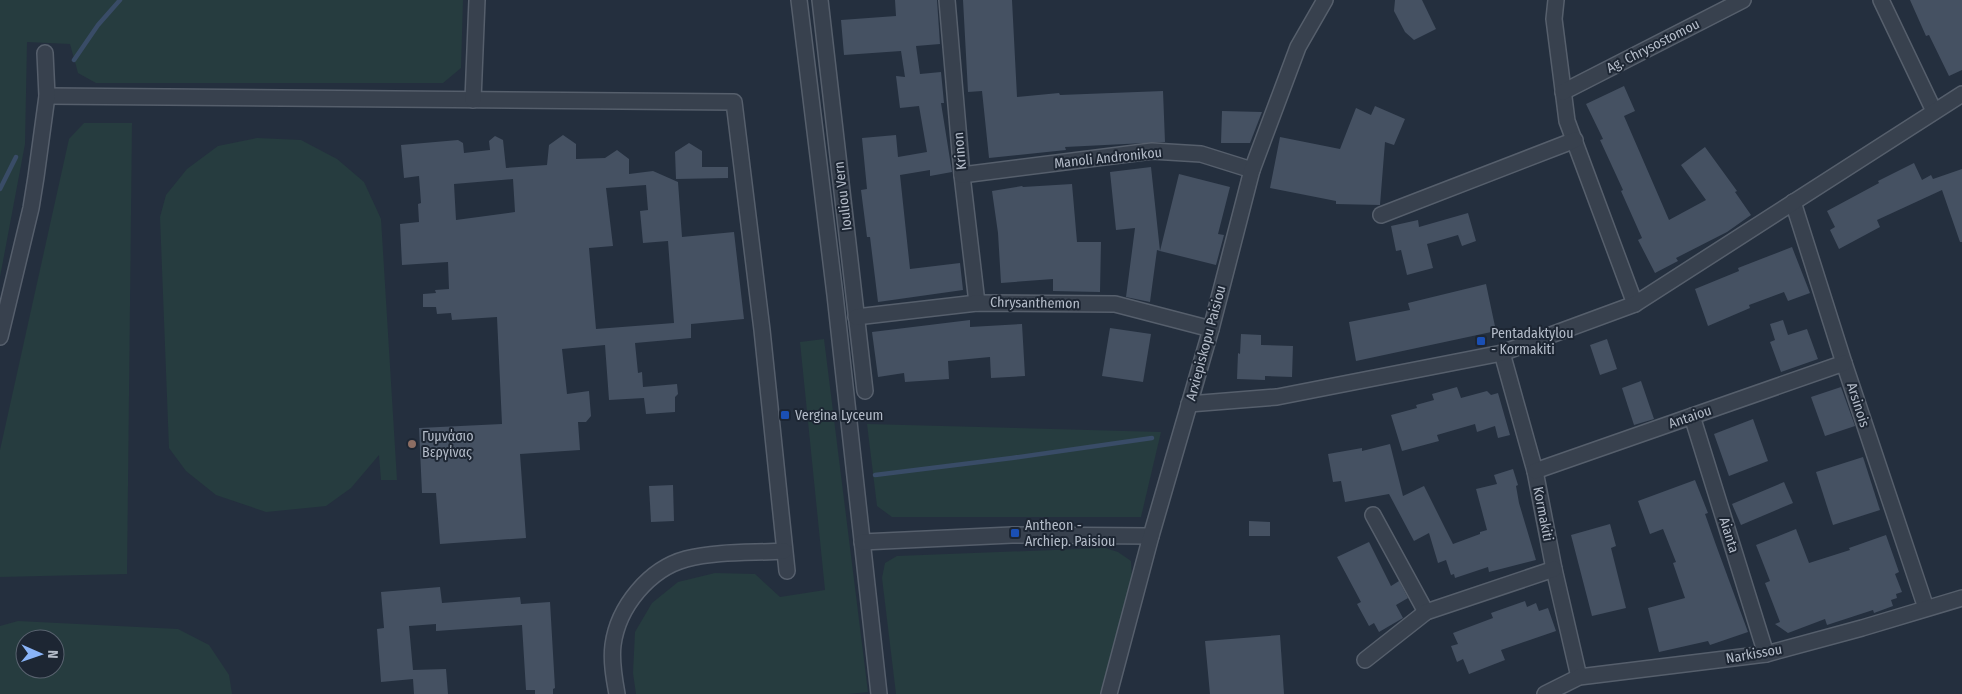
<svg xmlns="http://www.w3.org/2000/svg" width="1962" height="694" viewBox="0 0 1962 694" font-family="'Fira Sans Condensed',sans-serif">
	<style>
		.green { fill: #263c3f; fill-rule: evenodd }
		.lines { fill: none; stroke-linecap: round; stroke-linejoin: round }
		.stream { stroke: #394c67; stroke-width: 4.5 }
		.building { fill: #455162; fill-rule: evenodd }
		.minor-casing { stroke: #565f6c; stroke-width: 18 }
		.minor { stroke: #38414e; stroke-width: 15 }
		.transit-dot { fill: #1a4fb4; stroke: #1d2633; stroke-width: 2 }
		.education-dot { fill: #8d6e63; stroke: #1d2633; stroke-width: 2 }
		.labels { text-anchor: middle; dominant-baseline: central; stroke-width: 4; stroke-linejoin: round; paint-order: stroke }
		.street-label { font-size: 14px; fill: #b4bcc9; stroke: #1d2633 }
		.poi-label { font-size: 14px; fill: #b4bcc9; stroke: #1d2633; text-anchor: start }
	</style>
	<rect width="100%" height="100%" fill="#242f3e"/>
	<g class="green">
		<polygon points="0,0 463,0 461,68 443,83 96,83 78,73 70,44 27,42 25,144 0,277"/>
		<polygon points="84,123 132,123 127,574 0,577 0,450 69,139"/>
		<polygon points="257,138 301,140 337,159 364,182 381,219 397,480 381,480 379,455 351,488 326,506 266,512 216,495 186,471 169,448 160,217 166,195 187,169 218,146"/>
		<polygon points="824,339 868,692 848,694 636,694 633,673 635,632 652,603 678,582 715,573 755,574 780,597 825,590 800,342"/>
		<polygon points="867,424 1161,432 1141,517 892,517 877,506"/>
		<polygon points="1105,548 1118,552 1131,561 1132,579 1101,694 896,694 882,578 885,563 897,556"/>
		<path d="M18,621L178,629L209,645L229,675L232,694H0V626ZM25,639H55V669H25Z"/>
	</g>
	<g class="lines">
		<g class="stream">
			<polyline points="74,60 98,25 120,0"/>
			<polyline points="0,189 16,157"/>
			<polyline points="875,475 1012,458 1152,438"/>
		</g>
	</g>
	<g class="building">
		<polygon points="895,0 937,0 940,44 916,46 920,74 941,72 944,103 941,103 952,172 930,176 930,170 900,175 910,269 960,263 963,290 878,302 870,237 867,237 861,190 867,189 862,138 896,135 898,157 927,152 919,106 900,108 896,76 905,77 901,51 844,55 841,20 896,16"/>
		<polygon points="963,0 1012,0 1017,97 1059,93 1060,95 1163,91 1165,142 1065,147 1066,150 989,158 982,91 968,92"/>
		<polygon points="1395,0 1422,0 1436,29 1414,40 1405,32 1394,11"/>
		<polygon points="1910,0 1962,0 1962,70 1949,76 1929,35 1926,36"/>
		<polygon points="1624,86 1635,111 1624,116 1669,220 1706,200 1681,165 1705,147 1737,191 1735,192 1751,215 1727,232 1676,258 1678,261 1655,273 1638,240 1642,238 1621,191 1623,190 1600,140 1603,139 1586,104"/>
		<polygon points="1375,106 1405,119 1394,145 1385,142 1380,205 1336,204 1336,201 1270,188 1280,137 1340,149 1356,108 1371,115"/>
		<polygon points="1222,111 1262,112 1250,143 1221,143"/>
		<path d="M563,135L576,144V159L605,158L617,150L629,159V174L653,171L678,182L682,237L734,232L744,319L691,324V338L635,343L638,373L642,372L643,387L677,384L678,394L675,397V412L646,414L644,398L609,400L605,345L562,349L567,394L589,391L591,416L586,422H578L580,450L520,454L526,538L440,544L436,493H422L419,428L502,424L497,317L452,320L451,313L437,314L436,307H423V294L436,293L435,290L449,289L448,262L402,265L400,224L419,222L418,204L421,203L419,176L404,178L401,145L458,140L463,143L464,153L490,150L489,141L495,136L503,140L506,168L547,165L549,145ZM513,179L515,212L456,220L454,184ZM646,185L648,210L640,211L643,243L668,241L674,323L596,329L589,248L613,246L606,188Z"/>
		<polygon points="689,143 702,151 702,167 728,167 728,178 676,179 675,152"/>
		<polygon points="1914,163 1922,180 1931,175 1933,179 1962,169 1962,242 1960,242 1942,190 1877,220 1880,227 1839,249 1830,230 1835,227 1827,211 1879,183 1878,181"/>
		<polygon points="1151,167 1160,251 1157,250 1150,302 1126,297 1135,228 1116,230 1110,172"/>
		<polygon points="1179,174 1230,187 1218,234 1224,235 1216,265 1160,251"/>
		<polygon points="1072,184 1077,242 1101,242 1100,292 1053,291 1053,279 1001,283 998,233 992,191 1022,186 1023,187"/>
		<polygon points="1468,213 1476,241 1462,246 1458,235 1427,244 1433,268 1407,275 1401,250 1396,251 1391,226 1418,220 1419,227"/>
		<polygon points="1792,247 1810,293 1788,301 1784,292 1749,305 1750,308 1708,326 1695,289 1739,271 1738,268"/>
		<polygon points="1486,284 1496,331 1356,361 1349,322 1410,310 1408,303"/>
		<polygon points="970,320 970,327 1022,324 1025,376 991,378 990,357 948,361 949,379 905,382 904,373 878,377 872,332"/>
		<polygon points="1783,320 1788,335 1807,329 1818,359 1781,372 1770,342 1775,340 1770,324"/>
		<polygon points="1110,328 1151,334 1143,382 1102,376"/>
		<polygon points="1241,334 1261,335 1261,345 1293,346 1292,377 1265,376 1265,380 1237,379 1238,353 1240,354"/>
		<polygon points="1607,339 1617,369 1600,375 1590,345"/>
		<polygon points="1641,381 1654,419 1634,425 1622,388"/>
		<polygon points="1457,387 1461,398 1487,391 1491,395 1498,393 1510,435 1498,438 1495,426 1477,432 1475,424 1437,435 1439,441 1402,451 1391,415 1417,408 1416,405 1434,400 1432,394"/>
		<polygon points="1841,387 1855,426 1825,436 1811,397"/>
		<polygon points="1753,419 1768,461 1729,476 1714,434"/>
		<polygon points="1390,444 1403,496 1424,486 1453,544 1480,534 1480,532 1487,530 1476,489 1497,484 1494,475 1513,469 1518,485 1516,486 1519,503 1536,560 1489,572 1488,567 1455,578 1454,574 1451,575 1446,560 1438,563 1429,533 1414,541 1389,494 1345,502 1341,481 1333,482 1328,454 1362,448 1362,451"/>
		<polygon points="1863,457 1880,510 1833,525 1816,472"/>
		<polygon points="1695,480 1708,513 1705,514 1716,545 1748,632 1710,645 1708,641 1659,652 1648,608 1685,598 1673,563 1676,562 1663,529 1650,534 1638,501"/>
		<polygon points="1784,482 1793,503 1741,525 1732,504"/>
		<polygon points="673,485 674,521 651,522 649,486"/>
		<polygon points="1249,521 1270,522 1270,536 1249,536"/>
		<polygon points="1610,524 1616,546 1611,548 1626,608 1592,616 1571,535"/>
		<polygon points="1796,529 1809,563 1850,550 1849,548 1886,535 1899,572 1895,574 1902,592 1896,594 1897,598 1891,600 1893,606 1874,613 1873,610 1827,625 1825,619 1788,633 1775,624 1780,622 1765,583 1770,581 1756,545"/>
		<polygon points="1369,542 1391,586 1399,581 1408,598 1396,605 1403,618 1379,632 1374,623 1369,626 1357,604 1361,602 1337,557"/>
		<polygon points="440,587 442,603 520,597 521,604 550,602 555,688 553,689 553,694 535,694 535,690 526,690 522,625 436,631 436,624 409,626 413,670 446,669 448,694 414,694 413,679 381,682 377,629 384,628 381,592"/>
		<polygon points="1525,601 1527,607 1536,603 1539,611 1548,608 1556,631 1501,650 1505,660 1469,674 1463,659 1457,662 1451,646 1458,644 1453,633 1493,618 1491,613"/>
		<polygon points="1280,635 1284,694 1210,694 1205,641"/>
	</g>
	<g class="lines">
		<g class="minor-casing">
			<g id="minor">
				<polyline points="799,0 835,295 879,694"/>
				<polyline points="820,0 865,391"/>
				<polyline points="947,0 962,175 977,303"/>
				<polyline points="1556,0 1554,19 1567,121 1635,304"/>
				<polyline points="1881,0 1934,111"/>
				<polyline points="1563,92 1743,0"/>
				<polyline points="47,96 734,102 762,330 787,571"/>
				<polyline points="473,100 477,0"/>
				<polyline points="962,175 1152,151 1201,154 1252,170"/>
				<polyline points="1793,202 1844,363 1926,608"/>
				<polyline points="1381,215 1575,140"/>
				<polyline points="856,317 977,303 1115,304 1211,329"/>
				<polyline points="0,337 31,208 36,177 47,96 45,53"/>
				<polyline points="1502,353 1535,471 1554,569 1579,677"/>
				<polyline points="1189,404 1277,397 1502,353 1635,304 1962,94"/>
				<polyline points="1692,416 1766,654"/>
				<polyline points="1535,471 1844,363"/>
				<polyline points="1373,515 1426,612"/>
				<polyline points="862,542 1012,535 1151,536"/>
				<polyline points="1365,660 1426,612 1554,569"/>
				<path d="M617,694C614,678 611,661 613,645C618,607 649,569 686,559C717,551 752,553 784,551"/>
				<polyline points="1109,694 1151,536 1211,329 1252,170 1298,47 1325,0"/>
				<polyline points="1545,694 1579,677 1766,654 1862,628 1962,598"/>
			</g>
		</g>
		<use href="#minor" class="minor"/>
	</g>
	<g class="transit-dot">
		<rect x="1476" y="336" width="10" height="10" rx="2.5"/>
		<rect x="780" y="410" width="10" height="10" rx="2.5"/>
		<rect x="1010" y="528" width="10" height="10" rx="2.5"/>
	</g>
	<circle class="education-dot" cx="412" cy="444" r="5"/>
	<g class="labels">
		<g class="street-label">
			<text transform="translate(1653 46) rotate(-27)">Ag. Chrysostomou</text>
			<text transform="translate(960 151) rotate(-95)">Krinon</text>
			<text transform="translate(1108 158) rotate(-6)">Manoli Andronikou</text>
			<text transform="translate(843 196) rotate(-97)">Iouliou Vern</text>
			<text transform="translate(1035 303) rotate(1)">Chrysanthemon</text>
			<text transform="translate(1206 343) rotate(-75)">Arxiepiskopu Paisiou</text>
			<text transform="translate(1858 405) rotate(72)">Arsinois</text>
			<text transform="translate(1690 417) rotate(-19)">Antaiou</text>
			<text transform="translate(1543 514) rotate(79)">Kormakiti</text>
			<text transform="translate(1729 535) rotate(73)">Aianta</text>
			<text transform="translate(1754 654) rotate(-10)">Narkissou</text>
		</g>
		<g class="poi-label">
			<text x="1491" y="333">Pentadaktylou<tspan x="1491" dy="16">- Kormakiti</tspan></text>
			<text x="795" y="415">Vergina Lyceum</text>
			<text x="422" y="436">Γυμνάσιο<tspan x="422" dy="16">Βεργίνας</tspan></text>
			<text x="1025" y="525">Antheon -<tspan x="1025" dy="16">Archiep. Paisiou</tspan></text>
		</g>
	</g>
	<g transform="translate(40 654) rotate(92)"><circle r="24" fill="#1d2633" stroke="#59626f"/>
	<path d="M0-4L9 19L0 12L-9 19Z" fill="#8ab4f8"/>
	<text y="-8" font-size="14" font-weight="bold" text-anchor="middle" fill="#b4bcc9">N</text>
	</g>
</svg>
